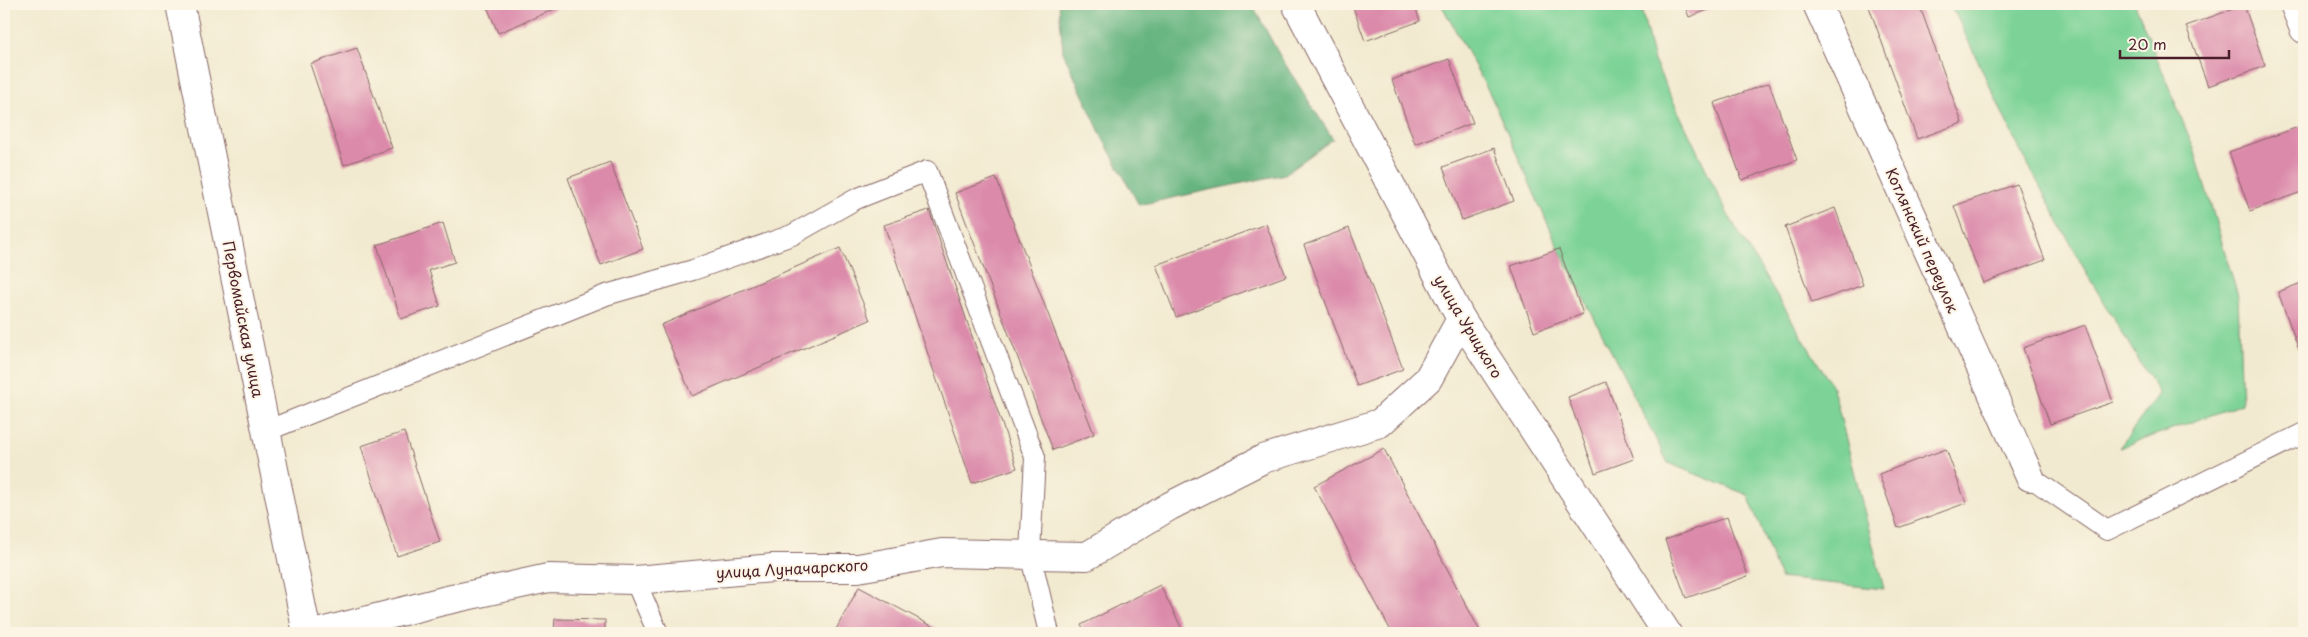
<svg xmlns="http://www.w3.org/2000/svg" width="2308" height="637" viewBox="0 0 2308 637" font-family="'Playpen Sans',sans-serif">
	<style>
		.green { fill: #7dd397; stroke: #647961 }
		.forest { fill: #66b580; stroke: #586a56 }
		.building { fill: #db8aaa }
		.lines { fill: none; stroke-linecap: round; stroke-linejoin: round }
		.lane-casing { stroke: #856665; stroke-width: 22 }
		.street-casing { stroke: #856665; stroke-width: 30 }
		.lane { stroke: #fff; stroke-width: 20 }
		.street { stroke: #fff; stroke-width: 28 }
		.labels { text-anchor: middle; dominant-baseline: central; stroke-width: 4; stroke-linejoin: round; paint-order: stroke }
		.street-label { font-size: 15px; fill: #4a1f2b; stroke: #fcf5e5 }
	</style>
	<rect width="100%" height="100%" fill="#fcf5e5"/>
	<filter id="ink" filterUnits="userSpaceOnUse"><feTurbulence type="fractalNoise" baseFrequency=".02" numOctaves="2"/><feDisplacementMap in="SourceGraphic" scale="10" xChannelSelector="R" yChannelSelector="G"/><feConvolveMatrix kernelMatrix="1 2 1 2 8 2 1 2 1" color-interpolation-filters="sRGB"/></filter>
	<filter id="wash" filterUnits="userSpaceOnUse"><feTurbulence type="fractalNoise" baseFrequency=".0096" numOctaves="4" result="noise"/><feDisplacementMap in="SourceGraphic" scale="20" xChannelSelector="R" yChannelSelector="G"/><feGaussianBlur stdDeviation="1.12" result="paint"/><feColorMatrix in="noise" values="0 0 0 0 0 0 0 0 0 0 0 0 0 0 0 0 0 1.4 0 .05"/><feComposite in="paint" operator="in"/></filter>
	<g filter="url(#wash)">
		<rect width="100%" height="100%" fill="#f2ead0"/>
		<g class="green">
			<polygon points="1441,4 1640,4 1654,61 1727,213 1833,388 1884,589 1780,578 1748,495 1668,463 1559,249 1490,94"/>
			<polygon points="1949,4 2135,4 2194,149 2238,296 2242,404 2119,448 2159,394 2088,276 2015,140 1956,15"/>
		</g>
		<polygon class="forest" points="1059,4 1252,4 1280,56 1333,139 1285,174 1139,205 1103,139 1063,52"/>
		<g id="blocks">
			<g class="building">
				<polygon points="486,4 567,4 498,33"/>
				<polygon points="1352,4 1414,4 1420,21 1365,41"/>
				<polygon points="1684,4 1724,4 1689,17"/>
				<polygon points="1868,4 1919,4 1962,123 1917,139"/>
				<polygon points="2244,5 2265,66 2208,86 2186,26"/>
				<polygon points="357,48 392,148 344,165 310,64"/>
				<polygon points="1449,59 1473,123 1415,144 1392,80"/>
				<polygon points="1769,83 1797,160 1742,180 1714,103"/>
				<polygon points="2301,126 2304,135 2304,191 2250,211 2229,152"/>
				<polygon points="1494,148 1514,201 1462,220 1443,167"/>
				<polygon points="610,162 643,249 601,265 568,178"/>
				<polygon points="996,178 1094,434 1053,450 955,193"/>
				<polygon points="2017,184 2045,260 1983,283 1954,206"/>
				<polygon points="1835,208 1863,285 1812,303 1785,227"/>
				<polygon points="929,210 1017,468 972,483 884,225"/>
				<polygon points="443,223 455,262 429,270 440,306 401,319 377,245"/>
				<polygon points="1266,224 1286,276 1176,317 1156,265"/>
				<polygon points="1349,228 1403,369 1357,386 1304,245"/>
				<polygon points="840,248 870,320 692,396 661,325"/>
				<polygon points="1559,249 1583,314 1534,332 1511,266"/>
				<polygon points="2304,282 2304,348 2299,350 2278,292"/>
				<polygon points="2085,325 2113,402 2050,424 2023,348"/>
				<polygon points="1606,382 1634,459 1595,473 1568,397"/>
				<polygon points="404,432 440,542 397,556 361,446"/>
				<polygon points="1384,449 1481,633 1392,633 1314,486"/>
				<polygon points="1946,449 1966,503 1898,528 1879,474"/>
				<polygon points="1727,517 1748,576 1686,598 1665,540"/>
				<polygon points="1160,585 1184,633 1085,633 1081,625"/>
				<polygon points="859,587 945,633 834,633"/>
				<polygon points="555,619 605,620 605,633 554,633"/>
			</g>
		</g>
	</g>
	<g filter="url(#ink)">
		<use href="#blocks" fill-opacity="0" stroke="#856665" stroke-width="1"/>
		<g class="lines">
			<g class="lane-casing">
				<g id="lane">
					<polyline points="266,431 606,295 693,270 792,235 856,199 927,171 1035,457 1030,553 1049,633"/>
					<polyline points="2030,477 2107,530 2304,433"/>
					<polyline points="635,580 658,633"/>
				</g>
			</g>
			<g class="street-casing">
				<g id="street">
					<polyline points="180,4 307,633"/>
					<polyline points="1296,4 1461,319 1667,633"/>
					<polyline points="1817,4 2030,477"/>
					<polyline points="2294,4 2304,29"/>
					<polyline points="317,633 443,601 548,578 635,580 773,568 858,568 942,553 1087,556 1170,506 1263,459 1380,423 1428,379 1461,319"/>
				</g>
			</g>
			<use href="#lane" class="lane"/>
			<use href="#street" class="street"/>
		</g>
	</g>
	<g class="labels">
		<g class="street-label">
			<text transform="translate(1923 240) rotate(66)">Котлянский переулок</text>
			<text transform="translate(244 319) rotate(79)">Первомайская улица</text>
			<text transform="translate(1469 326) rotate(59)">улица Урицкого</text>
			<text transform="translate(792 568) rotate(-3)">улица Луначарского</text>
		</g>
	</g>
	<rect width="2308" height="637" fill="none" stroke="#fcf5e5" stroke-width="20"/>
	<path d="M2120 50v8h109v-8" fill="none" stroke="#4a1f2b" stroke-width="2.5"/>
	<text x="2128" y="50" font-size="15" fill="#4a1f2b" stroke="#fcf5e5" stroke-width="4" paint-order="stroke">20 m</text>
</svg>
